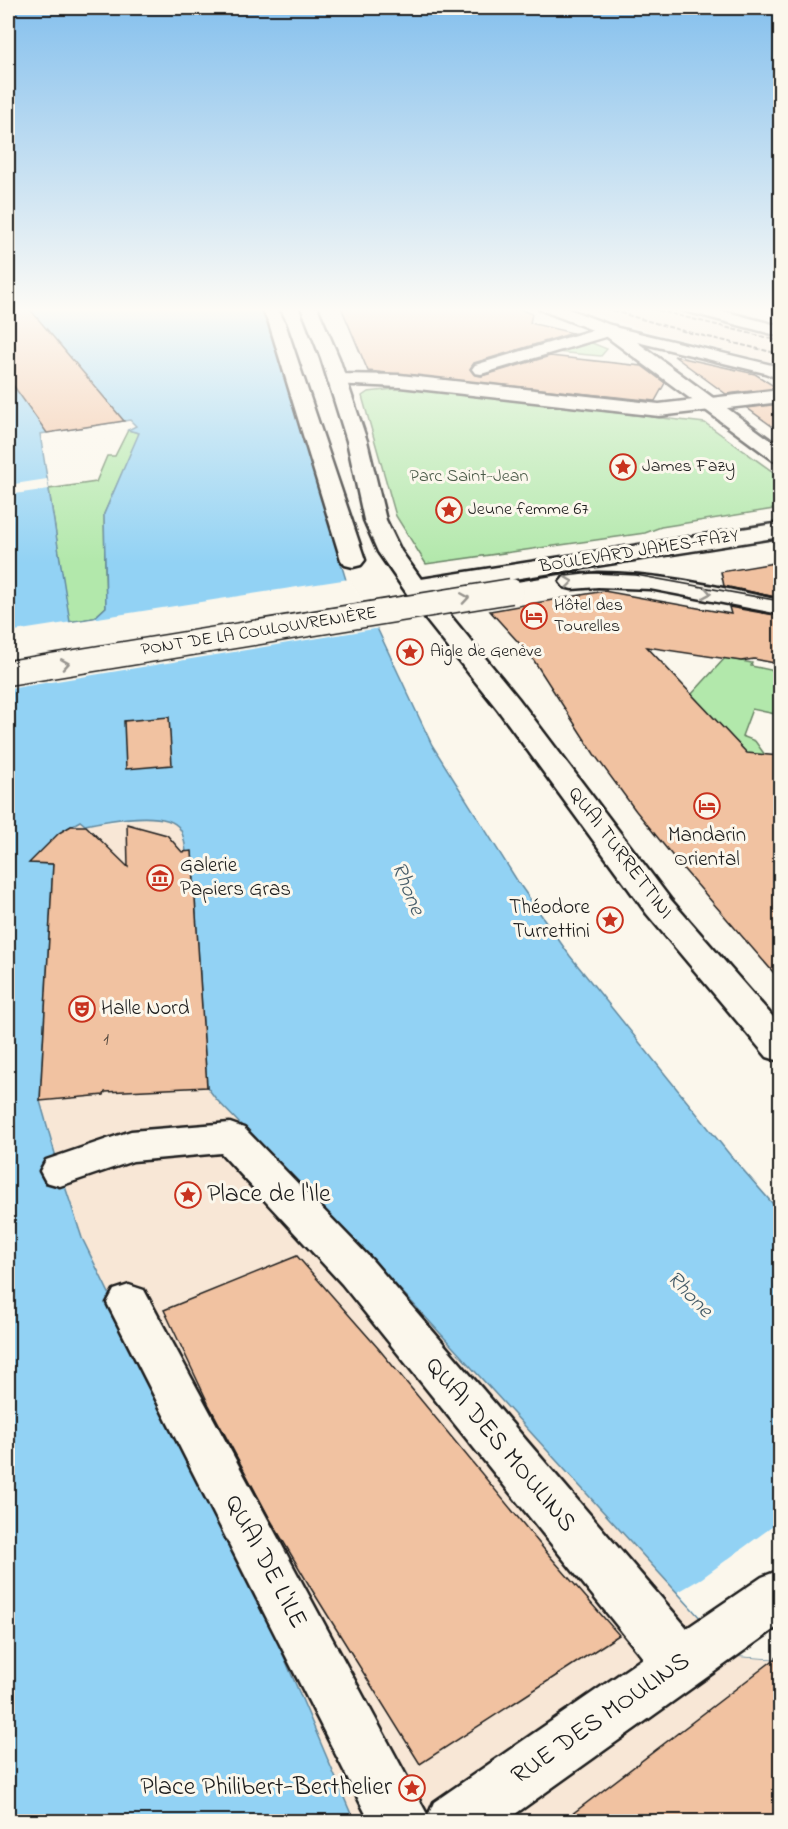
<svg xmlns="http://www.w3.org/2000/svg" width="788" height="1829" viewBox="0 0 788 1829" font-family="'Indie Flower',sans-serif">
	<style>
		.built { fill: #f8e7d6 }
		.green { fill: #b2e8ab; stroke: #678264; stroke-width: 1.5 }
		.water { fill: #92d2f4; stroke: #63899e; stroke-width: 1.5; fill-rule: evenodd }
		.pier { fill: #fbf7ec }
		.building { fill: #f1c2a1; stroke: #1c1c1c; stroke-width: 1.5 }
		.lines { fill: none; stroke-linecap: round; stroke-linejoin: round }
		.street-casing { stroke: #1c1c1c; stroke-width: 5 }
		.secondary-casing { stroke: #1c1c1c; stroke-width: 5 }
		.street { fill: #fbf7ec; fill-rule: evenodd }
		.secondary { fill: #fbf7ec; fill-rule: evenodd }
		.tram { stroke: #1c1c1c; stroke-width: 1.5 }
		.rail { stroke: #1c1c1c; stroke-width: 2; stroke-dasharray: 5 2; stroke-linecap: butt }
		.secondary-bridge-casing { stroke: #1c1c1c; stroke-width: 27; stroke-linecap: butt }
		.secondary-bridge { stroke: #fbf7ec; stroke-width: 24 }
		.oneway { stroke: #97948e }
		.labels { text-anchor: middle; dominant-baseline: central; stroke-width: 6; stroke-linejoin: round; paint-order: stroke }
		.far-poi-label { font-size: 18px; fill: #1c1c1c; stroke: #fbf7ec; text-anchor: start }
		.far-park-label { font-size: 18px; fill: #495947; stroke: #fbf7ec }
		.far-street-label { font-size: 18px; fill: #1c1c1c; stroke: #fbf7ec }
		.number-label { font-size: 18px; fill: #51463d }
		.poi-label { font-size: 21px; fill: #1c1c1c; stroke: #fbf7ec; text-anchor: start }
		.street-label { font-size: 21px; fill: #1c1c1c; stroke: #fbf7ec }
		.water-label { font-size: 22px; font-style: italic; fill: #455c68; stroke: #fbf7ec }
		.near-poi-label { font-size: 26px; fill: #1c1c1c; stroke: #fbf7ec; text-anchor: start }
		.near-street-label { font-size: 26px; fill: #1c1c1c; stroke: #fbf7ec }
	</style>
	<rect width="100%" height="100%" fill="#fbf7ec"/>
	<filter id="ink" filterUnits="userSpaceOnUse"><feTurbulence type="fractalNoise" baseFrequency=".0167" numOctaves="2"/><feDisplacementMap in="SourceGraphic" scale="12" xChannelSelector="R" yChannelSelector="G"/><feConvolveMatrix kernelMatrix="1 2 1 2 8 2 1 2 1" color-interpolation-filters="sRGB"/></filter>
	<g filter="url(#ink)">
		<g class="built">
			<polygon points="578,307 660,307 780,337 780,364 640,329"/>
			<polygon points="157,817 172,821 179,828 186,851 192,851 207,1088 408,1298 735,1655 780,1659 780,1821 354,1821 267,1617 82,1238 40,1101 53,864 36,863 59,833 81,821 85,825"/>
		</g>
		<g class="green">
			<polygon points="583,343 592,343 607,349 601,356 555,352"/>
			<polygon points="403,388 705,423 780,477 780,508 661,527 645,533 426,564 396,516 362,396 368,392"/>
			<polygon points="128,430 140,433 104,514 106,607 94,618 69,622 49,489 96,482 107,456 115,456"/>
			<polygon points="725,658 752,663 751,666 780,672 780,715 752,709 742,736 755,741 765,755 752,760 691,695"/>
		</g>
		<path class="water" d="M8,307H260L266,317L346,580L377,628L432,745L518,882L570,956L730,1155L780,1212V1659L735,1656L408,1298L216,1099L207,1087L192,852H186C185,844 184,835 180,829C167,808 105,821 85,825L80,821L59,833L36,863L53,864L40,1101L60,1171L82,1238L267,1617L354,1821L8,1822ZM130,420L136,426L128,430L139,433L104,514L106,607L94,618L70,622L40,434Z"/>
		<g class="pier">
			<polygon points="47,479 49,489 8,495 8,485"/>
			<polygon points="349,579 380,628 8,689 8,632"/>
			<polygon points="780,1521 780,1659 735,1656 678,1592 702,1578"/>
		</g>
		<g class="building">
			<polygon points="8,307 28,307 124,421 47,433 8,378"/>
			<polygon points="341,307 515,307 532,314 530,323 573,333 474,363 470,369 475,375 482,376 550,356 642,366 665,383 655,401 368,371"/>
			<polygon points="674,356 755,374 777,388 726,394"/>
			<polygon points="780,404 780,432 747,408"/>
			<polygon points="780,562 780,598 724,586 721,572"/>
			<polygon points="604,591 731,614 729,607 780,616 780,664 754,659 741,661 647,647 747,753 780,756 780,980 680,865 636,811 594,754 531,656 490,611"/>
			<polygon points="169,717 172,765 126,769 124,721"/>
			<polygon points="127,824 167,835 182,852 192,851 207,1087 105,1092 104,1095 40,1101 53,864 29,863 59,833 71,826 86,826 128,867"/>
			<polygon points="297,1256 378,1348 548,1554 619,1635 420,1764 312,1590 270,1519 209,1405 164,1310"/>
			<polygon points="780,1655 780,1821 563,1821"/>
		</g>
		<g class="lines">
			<g class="street-casing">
				<g id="street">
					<polygon points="261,307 277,307 285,323 365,560 361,565 353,567 345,565 341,560 269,323"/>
					<polygon points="679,307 708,307 780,326 780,336 681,310"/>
					<polygon points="609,325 615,326 618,330 615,334 481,374 475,373 472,369 475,365"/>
					<polygon points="337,374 400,375 659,404 780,390 780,402 659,416 400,387 330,384 328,380 330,376"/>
					<polygon points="230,1123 244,1128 372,1260 687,1628 762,1577 780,1570 780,1625 504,1822 370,1822 107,1303 114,1290 129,1285 144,1290 428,1816 434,1802 643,1658 342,1284 221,1153 133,1161 60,1186 46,1182 40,1171 46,1160 131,1131"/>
				</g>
			</g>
			<g class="secondary-casing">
				<g id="secondary">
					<polygon points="301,307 317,307 339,358 367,441 386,520 401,551 421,579 780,523 780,537 431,592 518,698 671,900 780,1025 780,1061 767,1057 647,914 498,710 419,611 378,552 364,520 347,441 321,358"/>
					<polygon points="539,307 563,307 618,328 780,367 780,379 765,373 637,342 780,447 780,462 773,460 603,334 541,310"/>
					<path d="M598,573C660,573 719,587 780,600V614L650,589L598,587L572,589L564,587L560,582L564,577Z"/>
				</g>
			</g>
			<use href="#street" class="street"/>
			<use href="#secondary" class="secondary"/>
			<polyline class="tram" points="8,663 574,572 636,575 780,601"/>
			<g class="rail">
				<polyline points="600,307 683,331 780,354"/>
				<polyline points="645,307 780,341"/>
			</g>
			<g class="secondary-bridge-casing">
				<polyline id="secondary-bridge" points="8,673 511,591"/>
			</g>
			<use href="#secondary-bridge" class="secondary-bridge"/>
		</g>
		<defs><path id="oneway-chevron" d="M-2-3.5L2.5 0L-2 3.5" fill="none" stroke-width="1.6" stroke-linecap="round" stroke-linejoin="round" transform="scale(1.5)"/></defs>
		<g class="oneway">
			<use href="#oneway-chevron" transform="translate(569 582) rotate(-8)"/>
			<use href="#oneway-chevron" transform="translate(707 593) rotate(10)"/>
			<use href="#oneway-chevron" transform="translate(465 598) rotate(-9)"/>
			<use href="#oneway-chevron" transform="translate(65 664) rotate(-9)"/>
		</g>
	</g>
	<linearGradient id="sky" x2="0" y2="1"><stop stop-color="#85c0ed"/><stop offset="0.55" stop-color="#fdfbf6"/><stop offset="1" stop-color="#fdfbf6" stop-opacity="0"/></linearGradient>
	<rect width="788" height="563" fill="url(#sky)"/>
	<defs>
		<g id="sight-ring" transform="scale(1.35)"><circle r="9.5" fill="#fbf7ec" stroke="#c8321e" stroke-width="1.5"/><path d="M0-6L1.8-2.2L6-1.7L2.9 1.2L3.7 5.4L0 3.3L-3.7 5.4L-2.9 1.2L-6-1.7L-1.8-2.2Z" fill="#c8321e"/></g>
		<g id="hotel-ring" transform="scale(1.35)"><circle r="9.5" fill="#fbf7ec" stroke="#c8321e" stroke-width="1.5"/><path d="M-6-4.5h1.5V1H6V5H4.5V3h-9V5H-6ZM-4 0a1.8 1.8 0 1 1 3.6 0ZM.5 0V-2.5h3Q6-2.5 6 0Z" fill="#c8321e"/></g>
		<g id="museum-ring" transform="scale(1.35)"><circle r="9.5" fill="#fbf7ec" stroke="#c8321e" stroke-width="1.5"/><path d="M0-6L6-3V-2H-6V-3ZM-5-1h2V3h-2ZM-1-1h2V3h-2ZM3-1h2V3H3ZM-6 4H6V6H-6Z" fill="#c8321e"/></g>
		<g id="theatre-ring" transform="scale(1.35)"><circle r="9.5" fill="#fbf7ec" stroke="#c8321e" stroke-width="1.5"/><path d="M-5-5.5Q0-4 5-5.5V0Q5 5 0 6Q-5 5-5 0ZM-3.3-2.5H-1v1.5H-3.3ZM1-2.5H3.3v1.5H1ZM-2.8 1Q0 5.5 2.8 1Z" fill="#c8321e"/></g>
	</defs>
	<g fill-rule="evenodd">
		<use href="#sight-ring" x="623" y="467"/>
		<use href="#sight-ring" x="449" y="510"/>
		<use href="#hotel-ring" x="534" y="616"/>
		<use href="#sight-ring" x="410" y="652"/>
		<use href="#hotel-ring" x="707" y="806"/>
		<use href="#museum-ring" x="160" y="878"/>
		<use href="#sight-ring" x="610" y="920"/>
		<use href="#theatre-ring" x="82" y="1009"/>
		<use href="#sight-ring" x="188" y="1195"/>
		<use href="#sight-ring" x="412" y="1788"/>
	</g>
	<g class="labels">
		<g class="far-poi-label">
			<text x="642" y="467">James Fazy</text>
			<text x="468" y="510">Jeune femme 67</text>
			<text x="554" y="606">Hôtel des<tspan x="554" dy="21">Tourelles</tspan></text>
			<text x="430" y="652">Aigle de Genève</text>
		</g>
		<g class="far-park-label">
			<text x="469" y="477">Parc Saint-Jean</text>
		</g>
		<g class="far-street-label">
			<text transform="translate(639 552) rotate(-9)">BOULEVARD JAMES-FAZY</text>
			<text transform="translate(259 632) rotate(-9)">PONT DE LA COULOUVRENIÈRE</text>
		</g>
		<g class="number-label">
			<text x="106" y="1040">1</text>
		</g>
		<g class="poi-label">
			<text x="707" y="836" text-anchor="middle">Mandarin<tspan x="707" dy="24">Oriental</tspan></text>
			<text x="180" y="866">Galerie<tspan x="180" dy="24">Papiers Gras</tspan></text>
			<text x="590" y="908" text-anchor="end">Théodore<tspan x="590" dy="24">Turrettini</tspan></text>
			<text x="101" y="1009">Halle Nord</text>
		</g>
		<g class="street-label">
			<text transform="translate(620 853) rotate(53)">QUAI TURRETTINI</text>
		</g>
		<g class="water-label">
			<text transform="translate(407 889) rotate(68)">Rhone</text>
			<text transform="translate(689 1295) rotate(46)">Rhone</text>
		</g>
		<g class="near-poi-label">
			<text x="207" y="1195">Place de l'Ile</text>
			<text x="392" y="1788" text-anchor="end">Place Philibert-Berthelier</text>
		</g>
		<g class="near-street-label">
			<text transform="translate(500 1445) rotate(50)">QUAI DES MOULINS</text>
			<text transform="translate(265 1562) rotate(62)">QUAI DE L'ILE</text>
			<text transform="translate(601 1719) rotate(-35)">RUE DES MOULINS</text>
		</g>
	</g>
	<rect width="788" height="1829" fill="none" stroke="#fbf7ec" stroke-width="30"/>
	<rect x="15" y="15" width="758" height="1799" fill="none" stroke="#1c1c1c" stroke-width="2" filter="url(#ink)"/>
</svg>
